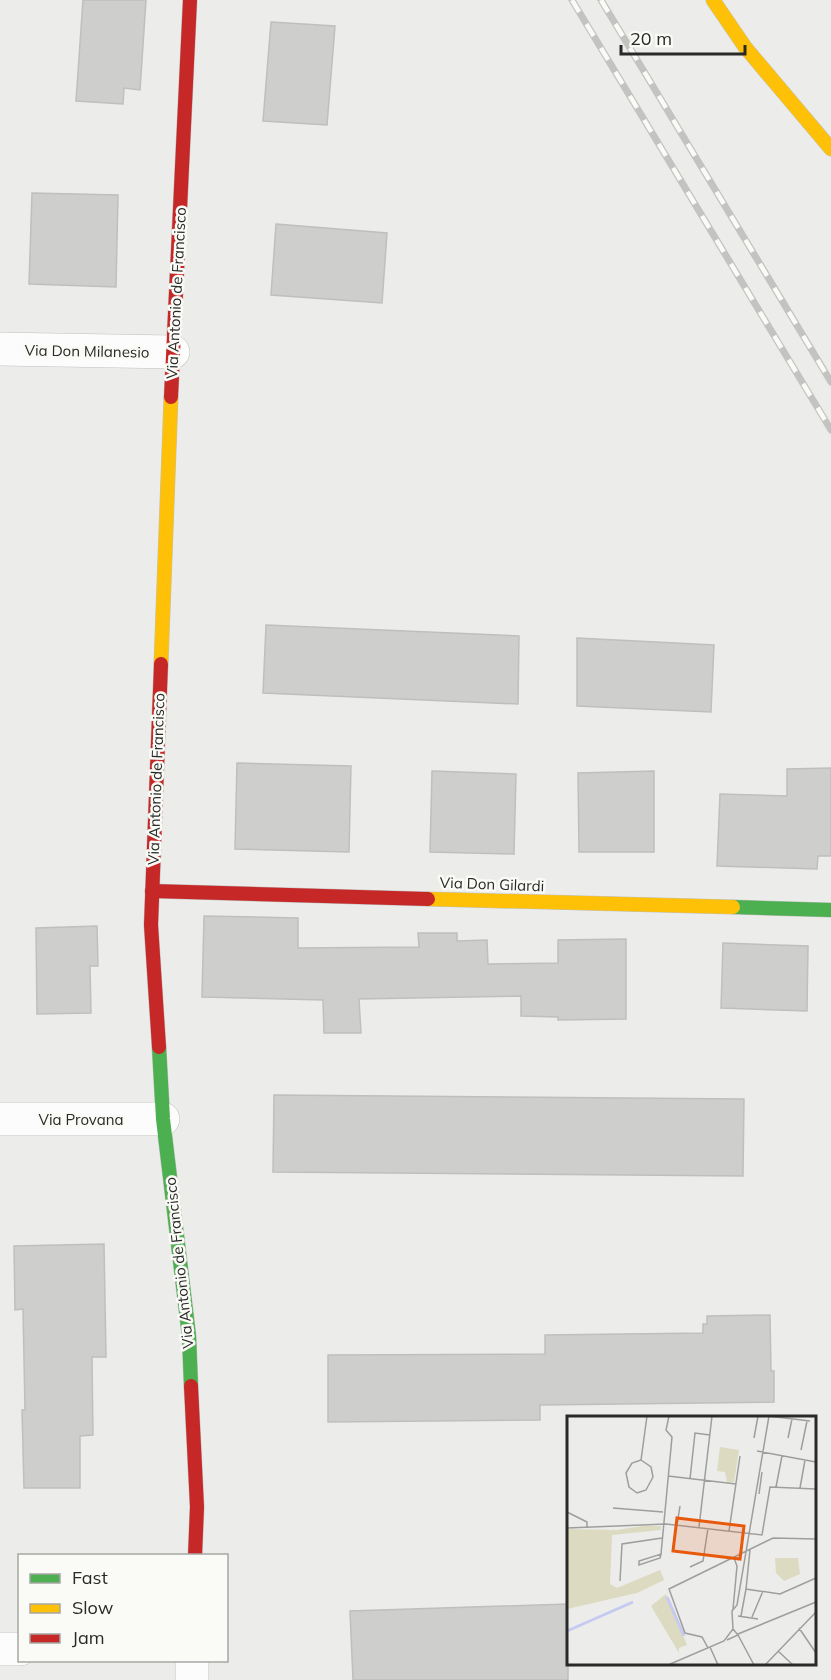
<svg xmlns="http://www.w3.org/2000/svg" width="831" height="1680" viewBox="0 0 831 1680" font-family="Mulish,sans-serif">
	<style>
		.building { fill: #cececc; stroke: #bfbfbd; stroke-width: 1.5 }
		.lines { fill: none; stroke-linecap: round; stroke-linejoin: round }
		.street-casing { stroke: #c0c0bf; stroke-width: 34 }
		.fast-casing { stroke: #c0c0bf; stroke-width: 15 }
		.slow-casing { stroke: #c0c0bf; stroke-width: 15 }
		.jam-casing { stroke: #c0c0bf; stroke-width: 15 }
		.street { stroke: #fcfcfc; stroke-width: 33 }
		.fast { stroke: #4caf50; stroke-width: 14 }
		.slow { stroke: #ffc107; stroke-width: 14 }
		.jam { stroke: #c62828; stroke-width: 14 }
		.rail-casing { stroke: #c3c3c2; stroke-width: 7 }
		.rail { stroke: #fafaf6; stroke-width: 4.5; stroke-dasharray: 14; stroke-linecap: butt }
		.labels { text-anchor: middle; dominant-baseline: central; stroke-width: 5; stroke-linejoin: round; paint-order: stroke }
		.street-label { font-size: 15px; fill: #292928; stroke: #fafaf6 }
		.inset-river { fill: none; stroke: #c6caf0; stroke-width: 3 }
		.inset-road { fill: none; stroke: #9e9e9c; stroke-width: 1.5 }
		.view { fill: #e8590c; fill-opacity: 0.15; stroke: #e8590c; stroke-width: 3 }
		.inset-edge { fill: none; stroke: #292928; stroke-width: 3 }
	</style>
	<rect width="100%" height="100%" fill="#ececea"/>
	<g class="building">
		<polygon points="83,0 146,0 140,90 124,88 123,104 76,101"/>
		<polygon points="271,22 335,26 327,125 263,121"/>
		<polygon points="32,193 118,195 116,287 29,284"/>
		<polygon points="276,224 387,233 382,303 271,295"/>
		<polygon points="266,625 519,636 518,704 263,693"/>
		<polygon points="577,638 714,645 711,712 577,706"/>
		<polygon points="237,763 351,766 349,852 235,849"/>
		<polygon points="831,768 831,856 818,856 817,869 717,866 720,794 787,796 787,769"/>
		<polygon points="432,771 516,774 514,854 430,852"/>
		<polygon points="654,771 654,852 579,852 578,773"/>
		<polygon points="204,916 298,918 298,948 419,947 418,933 457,933 457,941 487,940 488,964 558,963 558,940 626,939 626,1019 558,1020 558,1017 521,1016 521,996 359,999 361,1033 324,1033 323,1000 202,997"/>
		<polygon points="97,926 98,966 90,966 91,1013 37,1014 36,928"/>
		<polygon points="723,943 808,946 807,1011 721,1008"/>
		<polygon points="274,1095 744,1099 743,1176 273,1172"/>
		<polygon points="104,1244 106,1357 92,1357 93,1435 80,1436 80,1488 24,1488 22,1410 25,1410 23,1309 15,1310 14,1246"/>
		<polygon points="770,1315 771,1371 774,1371 774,1402 540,1405 540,1420 328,1422 328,1355 545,1354 545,1335 703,1333 703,1324 707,1324 707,1316"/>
		<polygon points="568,1604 568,1680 353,1680 350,1611"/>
	</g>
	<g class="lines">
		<g class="street-casing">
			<g id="street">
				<polyline points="0,349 173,352"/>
				<polyline points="0,1119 163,1119"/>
				<polyline points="0,1649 20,1649"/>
				<polyline points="192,1660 192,1680"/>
			</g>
		</g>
		<g class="fast-casing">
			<g id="fast">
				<polyline points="733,907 831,910"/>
				<polyline points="159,1047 163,1119 189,1336 191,1386"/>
			</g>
		</g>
		<g class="slow-casing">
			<g id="slow">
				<polyline points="713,0 745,47 831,149"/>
				<polyline points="161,664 171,397"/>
				<polyline points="428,899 733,907"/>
			</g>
		</g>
		<g class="jam-casing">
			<g id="jam">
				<polyline points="171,397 190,0"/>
				<polyline points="152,891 428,899"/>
				<polyline points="159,1047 151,925 161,664"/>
				<polyline points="191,1386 197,1507 195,1556"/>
			</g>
		</g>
		<use href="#street" class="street"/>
		<use href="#fast" class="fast"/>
		<use href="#slow" class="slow"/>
		<use href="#jam" class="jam"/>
		<g class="rail-casing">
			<g id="rail">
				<polyline points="572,0 831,430"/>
				<polyline points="601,0 831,382"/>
			</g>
		</g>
		<use href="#rail" class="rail"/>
	</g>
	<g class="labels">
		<g class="street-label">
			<text transform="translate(176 293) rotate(-87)">Via Antonio de Francisco</text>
			<text transform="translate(87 351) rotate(1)">Via Don Milanesio</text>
			<text transform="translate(156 779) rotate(-88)">Via Antonio de Francisco</text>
			<text transform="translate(492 884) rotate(2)">Via Don Gilardi</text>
			<text x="81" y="1119">Via Provana</text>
			<text transform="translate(179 1263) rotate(-96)">Via Antonio de Francisco</text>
		</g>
	</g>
	<g transform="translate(567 1416)">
		<rect width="249" height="249" fill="#ececea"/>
		<path d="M153,31L172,34L167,66H160L158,56L150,55ZM75,110H94V114L45,119L43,168L50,172L93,154L97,164L70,177L0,193V113L50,114ZM208,142H231L233,158L217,165L209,157ZM99,178L120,229L112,232V237L84,190Z" fill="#dcdac0"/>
		<path class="inset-river" d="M100,181L117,220M0,215L66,186"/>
		<path class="inset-road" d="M201,0L243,5M187,22L191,0M221,22L225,3M234,34L240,5M190,35L249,46M74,44L80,0M101,60L169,68M123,63L128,17L143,19M209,71L215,40M233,72L238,44M70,77L79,74L86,61L84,51L74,44M70,77L62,71L59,57L65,47L74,44M192,78L195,56M46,92L96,96M0,96L20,106V111M110,109L113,90M132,111L145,0M0,112L99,108L195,119L203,71L249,73M162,115L173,40M183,134L179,173L213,178L249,162M94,138L105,21L99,14L102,0M94,138L93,142L72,149V145ZM123,151L136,145L141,112M53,165L55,128L95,122M166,193L170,150L167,142M171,200L191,203M174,200L179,173M185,201L196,175M232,212L249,237M171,218L249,186M171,219L187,249M160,224L171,219L166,213M143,231L151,249M141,232L135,221L118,217L102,173L206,122L249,123M211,235L226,249M101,249L157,225L166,213L165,195L170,189L202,0M198,249L249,196"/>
		<path class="view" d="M110,102L177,110L173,143L106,135Z"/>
		<rect width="249" height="249" class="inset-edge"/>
	</g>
	<rect x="18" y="1554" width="210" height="108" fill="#fafaf6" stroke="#a6a6a4" stroke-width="1.5"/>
	<rect x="30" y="1574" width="30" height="9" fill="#4caf50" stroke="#a6a6a4" stroke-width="1.5"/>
	<text x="72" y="1584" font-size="18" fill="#292928">Fast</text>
	<rect x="30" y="1604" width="30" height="9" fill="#ffc107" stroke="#a6a6a4" stroke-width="1.5"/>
	<text x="72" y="1614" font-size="18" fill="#292928">Slow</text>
	<rect x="30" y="1634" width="30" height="9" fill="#c62828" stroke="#a6a6a4" stroke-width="1.5"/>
	<text x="72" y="1644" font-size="18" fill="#292928">Jam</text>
	<path d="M621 45v9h124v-9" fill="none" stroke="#292928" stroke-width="3"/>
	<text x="630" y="45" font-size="18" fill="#292928" stroke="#fafaf6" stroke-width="4.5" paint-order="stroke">20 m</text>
</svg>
